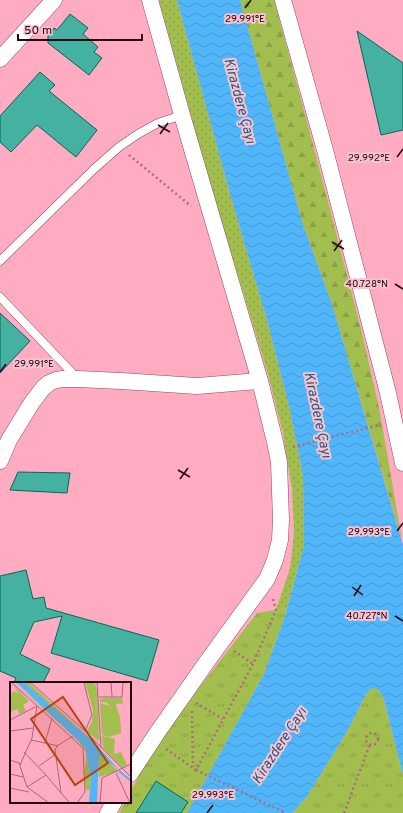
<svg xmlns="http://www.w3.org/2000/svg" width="403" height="813" viewBox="0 0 403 813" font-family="Overpass,sans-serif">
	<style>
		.grass { fill: url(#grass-dots) }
		.forest { fill: url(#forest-firs) }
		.park { fill: url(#park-tufts) }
		.water { fill: url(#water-waves) }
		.building { fill: #45b1a1; stroke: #03675b }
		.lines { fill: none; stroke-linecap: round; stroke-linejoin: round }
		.service-casing { stroke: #924860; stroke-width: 9 }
		.minor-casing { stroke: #924860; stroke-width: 17 }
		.path { stroke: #ac6d7f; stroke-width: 2.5; stroke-dasharray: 2 3; stroke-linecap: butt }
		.service { stroke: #fff; stroke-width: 8 }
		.minor { stroke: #fff; stroke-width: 16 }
		.ticks { fill: none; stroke: #240711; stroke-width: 1.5 }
		.labels { text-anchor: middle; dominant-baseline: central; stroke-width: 4; stroke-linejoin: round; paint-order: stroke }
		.water-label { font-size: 14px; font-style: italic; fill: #24587b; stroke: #f7c3d1 }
		.inset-river { fill: none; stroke: #51b6f9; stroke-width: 2 }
		.inset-road { fill: none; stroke: #a7697b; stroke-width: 1 }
		.view { fill: #b7440d; fill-opacity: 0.15; stroke: #b7440d; stroke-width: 2 }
		.inset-edge { fill: none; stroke: #240711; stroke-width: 2 }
		.ticks-label { font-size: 10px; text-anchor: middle; fill: #240711; stroke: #f7c3d1; stroke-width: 4; stroke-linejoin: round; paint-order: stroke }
	</style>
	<defs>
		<pattern id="grass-dots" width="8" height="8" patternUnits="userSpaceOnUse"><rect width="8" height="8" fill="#a2be4e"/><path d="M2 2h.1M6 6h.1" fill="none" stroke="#8ba243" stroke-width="1.8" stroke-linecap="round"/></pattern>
		<pattern id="forest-firs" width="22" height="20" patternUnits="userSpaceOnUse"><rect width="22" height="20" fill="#a2be4e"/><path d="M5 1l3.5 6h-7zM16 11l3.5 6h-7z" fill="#8ba243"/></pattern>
		<pattern id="park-tufts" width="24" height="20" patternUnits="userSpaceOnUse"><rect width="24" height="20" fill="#a2be4e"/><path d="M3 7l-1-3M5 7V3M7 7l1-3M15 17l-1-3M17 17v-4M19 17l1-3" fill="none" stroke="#8ba243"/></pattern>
		<pattern id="water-waves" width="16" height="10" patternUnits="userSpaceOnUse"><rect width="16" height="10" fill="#51b6f9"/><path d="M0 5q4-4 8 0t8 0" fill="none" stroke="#469bd4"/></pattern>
	</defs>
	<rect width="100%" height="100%" fill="#ffabc2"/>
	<polygon class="grass" points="159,0 177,0 230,194 267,320 289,406 303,475 304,546 287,608 276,610 290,568 294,533 292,489 283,433 268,374 207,173"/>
	<polygon class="forest" points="240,0 274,0 308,125 361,329 379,407 402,540 332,304 303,225"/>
	<g class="park">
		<polygon points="287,608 285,616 264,674 187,813 119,813 125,802 130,802 130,792 140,774 160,742 199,688 257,613"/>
		<polygon points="372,688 377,688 380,692 384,700 403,775 403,813 292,813 306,798 348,730 366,694"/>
	</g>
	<polygon class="water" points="177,0 240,0 303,225 332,304 403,545 403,775 384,700 380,692 377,689 372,688 366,694 348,730 306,798 292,813 187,813 264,674 285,616 304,546 303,475 289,406 267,320 230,194"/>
	<g class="building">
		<polygon points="70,14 88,28 83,34 98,47 94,52 102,58 89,75 48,43 48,36 54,28 57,30"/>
		<polygon points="357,31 403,63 403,130 381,135"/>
		<polygon points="40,72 55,85 49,91 97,130 76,157 37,125 11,152 0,142 0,116"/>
		<polygon points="0,313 30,341 0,373"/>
		<polygon points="18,472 70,473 67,493 10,490"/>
		<polygon points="26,570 33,599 44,597 46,608 159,640 147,681 51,653 62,616 34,622 20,654 50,669 43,683 14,683 16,678 0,671 0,576"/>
		<polygon points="156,781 188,802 181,813 136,813"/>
	</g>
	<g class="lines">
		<g class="service-casing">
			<g id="service">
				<polyline points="0,261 94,169 119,147 138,134 158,123 182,115"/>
				<polyline points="0,297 78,379"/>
			</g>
		</g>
		<g class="minor-casing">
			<g id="minor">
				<polyline points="283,0 325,150 388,393 403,463"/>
				<polyline points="0,59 54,0"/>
				<polyline points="0,461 9,440 31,404 43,388 49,383 56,380 63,379 78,379 121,381 197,386 260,381"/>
				<polyline points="130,774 157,733 206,663 267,579 275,560 280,540 281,520 279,462 275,442 260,381 182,115 150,0"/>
				<polyline points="108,813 114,802"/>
			</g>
		</g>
		<g class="path">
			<polyline points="129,155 191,206"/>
			<polyline points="293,447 379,425"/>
			<polyline points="234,651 253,664"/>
			<polyline points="196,703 223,719"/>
			<polyline points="192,711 193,767"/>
			<circle cx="372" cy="739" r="6"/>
			<polyline points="166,749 196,770 253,664 276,610 273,599"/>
			<polyline points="196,770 286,813"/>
			<polyline points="344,813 370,744"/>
		</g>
		<use href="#service" class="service"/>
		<use href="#minor" class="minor"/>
	</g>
	<path class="ticks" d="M245,8L251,0M158,125L170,132M160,134L168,123M397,157L403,149M332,242L344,249M334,251L342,240M395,284L403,289M0,372L6,364M178,470L190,477M180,479L188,468M397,531L403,523M352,587L363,595M354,596L361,585M395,616L403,621M207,813L213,805"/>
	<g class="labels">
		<g class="water-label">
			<text transform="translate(239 101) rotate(75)">Kirazdere Çayı</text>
			<text transform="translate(317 415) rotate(78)">Kirazdere Çayı</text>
			<text transform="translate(280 746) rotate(-57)">Kirazdere Çayı</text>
		</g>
	</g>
	<g transform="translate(10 682)">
		<rect width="121" height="121" fill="#ffabc2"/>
		<path d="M3,0L66,54L75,65L77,71L67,57ZM75,0H83L84,5L87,30L83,48L90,55L88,59L77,49L82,40L83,28ZM3,3L19,19L13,23L16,29L10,32L7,27L0,30V13L4,9L9,12ZM96,19L107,20L106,24L110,35L111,51L99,55L92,53L90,21L100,24ZM92,54L105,57L104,72L100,73L93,66Z" fill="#a2be4e"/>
		<path d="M13,0H18L83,59L45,28ZM83,0H85L87,11L89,56L83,48L84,31L87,30Z" fill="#a2be4e"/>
		<path d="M77,71L81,96L80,108H76L74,92ZM88,73H90L108,89L89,95Z" fill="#a2be4e"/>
		<path d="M112,16L113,22L90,20V17L94,16ZM111,70L117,83L112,85L100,73Z" fill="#a2be4e"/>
		<path d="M6,0H13L83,59L109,88L89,73L87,121H79L81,96L75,65Z" fill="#51b6f9"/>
		<path class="inset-river" d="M109,89L121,99"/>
		<path class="inset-road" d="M1,0L73,66L75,110L67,121M20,0L74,48L121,95M87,0L91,66M101,0L102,15M74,1L82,33L75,49M89,15H112L113,0M0,38L27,24L22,56L10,83M0,49L23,46M21,58L35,61L42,36M35,61L48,64M14,70L36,93L17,105M0,78L9,81L17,105L39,121M29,84L46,72M106,91L120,121M0,92L13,95M36,93L51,111M0,106L19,110M60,121L51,111L45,68L47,64L63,54M90,121L92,96L121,82"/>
		<path class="view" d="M53,15L98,81L65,103L21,37Z"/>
		<rect width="121" height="121" class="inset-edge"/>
	</g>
	<g class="ticks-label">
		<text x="245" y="22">29.991°E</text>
		<text x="369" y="161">29.992°E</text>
		<text x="367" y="287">40.728°N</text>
		<text x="34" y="367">29.991°E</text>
		<text x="369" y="535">29.993°E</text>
		<text x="367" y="619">40.727°N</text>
		<text x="213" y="798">29.993°E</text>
	</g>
	<path d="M18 34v6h124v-6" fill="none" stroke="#240711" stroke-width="2"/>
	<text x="24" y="34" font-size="12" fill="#240711" stroke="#f7c3d1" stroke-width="3" paint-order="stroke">50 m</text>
</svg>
